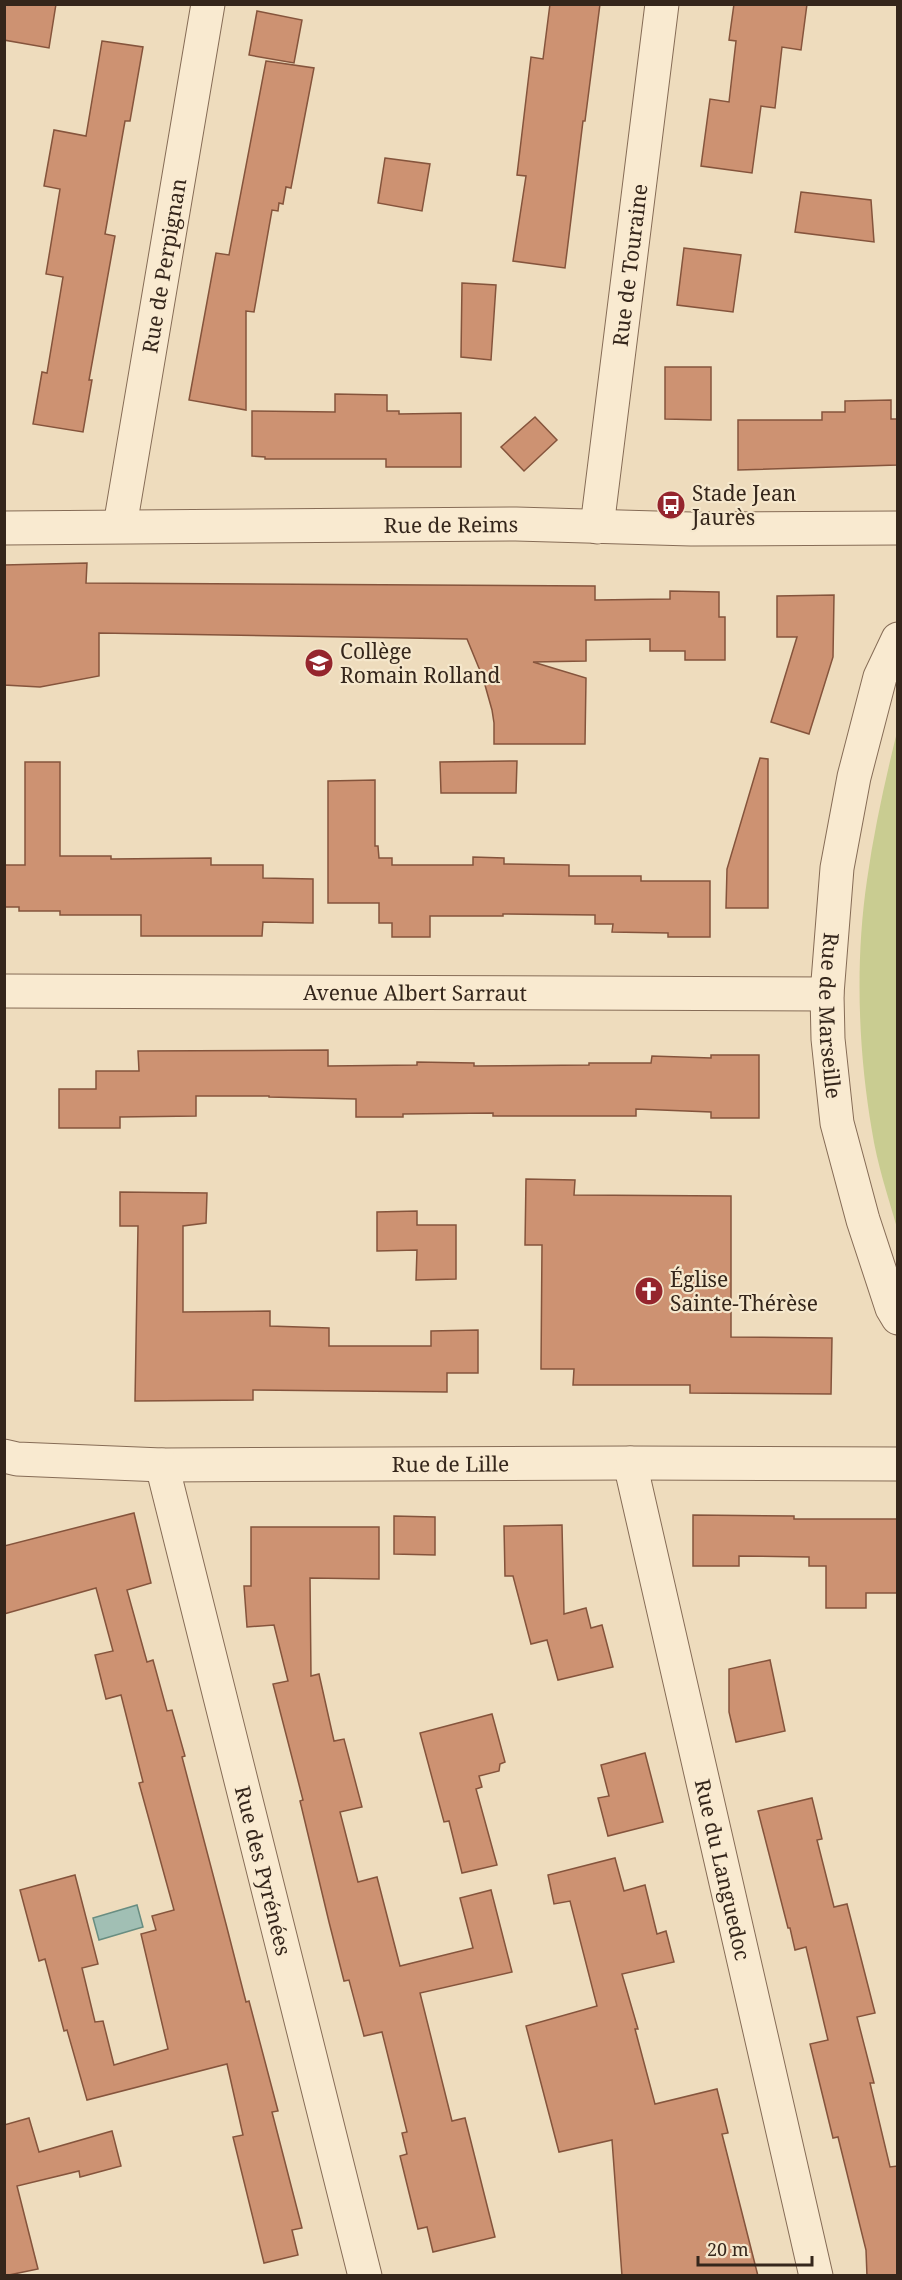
<svg xmlns="http://www.w3.org/2000/svg" width="902" height="2280" viewBox="0 0 902 2280" font-family="'Noto Serif',serif">
	<style>
		.green { fill: #c9cc91 }
		.water { fill: #a1bfb4; stroke: #688d81; stroke-width: 1.5 }
		.building { fill: #cd9272; stroke: #85543c; stroke-width: 1.5 }
		.lines { fill: none; stroke-linecap: round; stroke-linejoin: round }
		.street-casing { stroke: #866c56; stroke-width: 35 }
		.street { stroke: #f9ead0; stroke-width: 33 }
		.labels { text-anchor: middle; dominant-baseline: central; stroke-width: 4.5; stroke-linejoin: round; paint-order: stroke }
		.street-label { font-size: 21px; fill: #35261b; stroke: #f5e7cc }
		.poi-label { font-size: 21px; fill: #35261b; stroke: #f5e7cc; text-anchor: start }
	</style>
	<rect width="100%" height="100%" fill="#eedcbd"/>
	<path class="green" d="M897,732H898L897,1228C888,1196 877,1164 872,1131C858,1049 855,962 867,880C874,830 885,781 897,732Z"/>
	<polygon class="water" points="137,1905 143,1927 99,1940 93,1918"/>
	<g class="building">
		<polygon points="4,4 56,4 49,48 4,40"/>
		<polygon points="550,4 600,4 585,121 583,121 565,268 513,261 526,176 517,175 531,57 543,59"/>
		<polygon points="734,4 807,4 801,50 782,47 775,108 761,106 752,173 701,166 710,99 729,102 736,41 729,40"/>
		<polygon points="257,11 302,20 294,63 249,55"/>
		<polygon points="102,41 143,47 130,121 125,121 105,234 115,236 89,380 92,380 83,432 33,424 42,372 47,373 63,277 46,274 60,189 44,186 54,130 86,136"/>
		<polygon points="266,61 314,68 291,188 286,187 283,204 279,203 278,211 272,210 254,312 246,311 246,410 189,400 216,253 229,255"/>
		<polygon points="385,158 430,164 422,211 378,203"/>
		<polygon points="801,192 871,200 874,242 795,232"/>
		<polygon points="684,248 741,255 733,312 677,305"/>
		<polygon points="462,283 496,285 491,360 461,357"/>
		<polygon points="665,367 711,367 711,420 665,419"/>
		<polygon points="335,394 387,395 387,411 399,411 399,414 461,413 461,467 386,467 386,459 265,459 265,457 252,456 252,411 335,412"/>
		<polygon points="891,400 891,419 897,419 897,465 738,470 738,420 822,420 822,412 845,412 845,401"/>
		<polygon points="535,417 557,440 524,471 501,447"/>
		<polygon points="87,563 86,583 595,586 595,600 670,599 670,591 719,592 719,617 725,617 725,660 685,660 685,651 650,651 650,639 586,640 586,661 533,662 586,678 585,744 494,744 494,723 492,710 483,678 467,639 99,633 99,676 40,687 4,685 4,565"/>
		<polygon points="834,595 833,657 809,734 771,722 797,637 777,637 777,596"/>
		<polygon points="760,758 768,759 768,908 726,908 727,869"/>
		<polygon points="517,761 516,793 441,793 440,762"/>
		<polygon points="25,762 60,762 60,856 111,856 111,859 211,858 211,865 263,865 263,878 313,879 313,923 263,922 262,936 141,936 141,915 60,915 60,911 19,911 19,907 4,907 4,865 25,865"/>
		<polygon points="375,780 375,846 378,846 379,858 392,858 392,865 473,865 473,857 504,858 504,864 569,865 569,876 641,876 641,881 710,881 710,937 668,937 668,933 612,932 613,924 595,924 595,915 503,914 503,916 430,916 430,937 392,937 392,923 379,923 379,903 328,903 328,781"/>
		<polygon points="328,1050 328,1066 417,1065 417,1062 474,1063 474,1066 589,1065 589,1063 651,1063 652,1056 711,1058 711,1055 759,1055 759,1118 711,1118 711,1112 636,1109 636,1116 493,1116 493,1113 403,1114 403,1117 356,1117 356,1099 269,1097 269,1096 196,1096 196,1116 120,1117 120,1128 59,1128 59,1089 96,1089 96,1071 139,1071 138,1051"/>
		<polygon points="526,1179 575,1180 574,1195 731,1196 731,1337 832,1338 831,1394 690,1393 690,1385 573,1385 574,1369 541,1369 542,1245 525,1245"/>
		<polygon points="120,1192 207,1193 206,1223 183,1226 183,1312 270,1311 270,1326 329,1328 329,1346 431,1346 431,1331 478,1330 478,1373 447,1373 447,1392 253,1390 253,1400 135,1401 138,1226 120,1226"/>
		<polygon points="417,1211 417,1225 456,1225 456,1279 416,1280 417,1250 377,1251 377,1212"/>
		<polygon points="134,1513 151,1583 127,1590 147,1662 153,1660 167,1711 172,1710 185,1756 182,1757 226,1924 246,2002 249,2001 278,2111 272,2112 302,2228 292,2230 298,2255 264,2263 233,2137 243,2135 227,2064 87,2100 67,2030 64,2031 45,1959 39,1961 20,1890 75,1875 98,1964 82,1968 95,2022 103,2021 114,2065 168,2049 141,1934 156,1930 152,1916 174,1910 139,1783 143,1782 121,1695 106,1699 95,1655 113,1651 96,1588 4,1614 4,1546"/>
		<polygon points="693,1515 794,1516 794,1519 897,1519 897,1593 866,1593 866,1608 826,1608 826,1566 809,1566 809,1557 739,1556 739,1566 693,1566"/>
		<polygon points="394,1516 435,1517 435,1555 394,1554"/>
		<polygon points="562,1525 564,1614 586,1608 591,1628 602,1625 613,1667 558,1680 547,1640 531,1644 513,1576 505,1576 504,1526"/>
		<polygon points="251,1527 379,1527 379,1579 310,1578 311,1676 319,1674 334,1741 344,1739 362,1807 340,1812 358,1882 377,1877 400,1966 473,1948 460,1898 491,1890 512,1972 420,1993 452,2121 465,2118 495,2237 433,2252 427,2227 418,2229 400,2156 407,2154 402,2133 407,2132 382,2032 364,2036 349,1980 344,1981 329,1922 300,1801 303,1800 273,1684 288,1681 274,1625 247,1627 244,1586 251,1586"/>
		<polygon points="770,1660 785,1731 736,1742 729,1712 729,1669"/>
		<polygon points="492,1714 505,1762 500,1764 499,1771 479,1776 482,1787 476,1789 497,1865 462,1873 449,1821 444,1822 420,1733"/>
		<polygon points="645,1753 663,1822 608,1836 598,1798 609,1796 601,1765"/>
		<polygon points="812,1798 822,1839 817,1840 834,1907 847,1904 875,2013 857,2017 874,2083 870,2083 890,2167 897,2166 897,2276 867,2276 866,2250 838,2137 833,2138 810,2044 828,2040 806,1947 795,1950 790,1928 788,1928 758,1811"/>
		<polygon points="615,1858 624,1891 645,1885 657,1934 666,1931 674,1962 622,1974 638,2029 635,2029 655,2104 717,2089 728,2133 722,2134 758,2276 622,2276 612,2140 559,2152 526,2026 597,2006 570,1901 554,1904 548,1875"/>
		<polygon points="29,2118 39,2152 112,2131 121,2166 80,2177 79,2171 17,2186 38,2269 4,2276 4,2125"/>
	</g>
	<g class="lines">
		<g class="street-casing">
			<g id="street">
				<path id="s1" d="M120,526L208,4"/>
				<path id="s2" d="M597,527L662,4"/>
				<path id="s3" d="M4,528L516,524L691,529L898,528"/>
				<path id="s4" d="M898,639L880,677L854,777L837,868L827,994L828,1039L837,1123L863,1220L892,1308L898,1318"/>
				<path id="s5" d="M4,991L827,994"/>
				<path id="s6" d="M4,1456L17,1459L162,1465L630,1463L898,1464"/>
				<path id="s7" d="M630,1463L816,2276"/>
				<path id="s8" d="M162,1465L365,2276"/>
			</g>
		</g>
		<use href="#street" class="street"/>
	</g>
	<defs>
		<g id="bus-disc" transform="scale(1.5)"><circle r="9.5" fill="#95252d" stroke="#f5e7cc"/><path d="M-5-6H5V4H4V6H2V4H-2V6H-4V4H-5ZM-3.5-4V0h7V-4ZM-3.5 1.2v1.5H-2V1.2ZM2 1.2v1.5H3.5V1.2Z" fill="#fff"/></g>
		<g id="school-disc" transform="scale(1.5)"><circle r="9.5" fill="#95252d" stroke="#f5e7cc"/><path d="M0-5L7-2L0 1L-7-2ZM-4 1L0 2.5L4 1V4Q0 6-4 4Z" fill="#fff"/></g>
		<g id="church-disc" transform="scale(1.5)"><circle r="9.5" fill="#95252d" stroke="#f5e7cc"/><path d="M-1.2-6h2.4v3.5h3.3v2.4h-3.3V6h-2.4V-.1h-3.3v-2.4h3.3Z" fill="#fff"/></g>
	</defs>
	<g fill-rule="evenodd">
		<use href="#bus-disc" x="671" y="505"/>
		<use href="#school-disc" x="319" y="663"/>
		<use href="#church-disc" x="649" y="1291"/>
	</g>
	<g class="labels">
		<g class="street-label">
			<text stroke="none"><textPath href="#s1" startOffset="264">Rue de Perpignan</textPath></text>
			<text stroke="none"><textPath href="#s2" startOffset="264">Rue de Touraine</textPath></text>
			<text stroke="none"><textPath href="#s3" startOffset="447">Rue de Reims</textPath></text>
			<text stroke="none"><textPath href="#s5" startOffset="411">Avenue Albert Sarraut</textPath></text>
			<text stroke="none"><textPath href="#s4" startOffset="386">Rue de Marseille</textPath></text>
			<text stroke="none"><textPath href="#s6" startOffset="447">Rue de Lille</textPath></text>
			<text stroke="none"><textPath href="#s7" startOffset="417">Rue du Languedoc</textPath></text>
			<text stroke="none"><textPath href="#s8" startOffset="418">Rue des Pyrénées</textPath></text>
		</g>
		<g class="poi-label">
			<text x="692" y="493">Stade Jean<tspan x="692" dy="24">Jaurès</tspan></text>
			<text x="340" y="651">Collège<tspan x="340" dy="24">Romain Rolland</tspan></text>
			<text x="670" y="1279">Église<tspan x="670" dy="24">Sainte-Thérèse</tspan></text>
		</g>
	</g>
	<rect width="902" height="2280" fill="none" stroke="#35261b" stroke-width="12"/>
	<path d="M698 2256v9h114v-9" fill="none" stroke="#35261b" stroke-width="3"/>
	<text x="707" y="2256" font-size="18" fill="#35261b" stroke="#f5e7cc" stroke-width="4.5" paint-order="stroke">20 m</text>
</svg>
